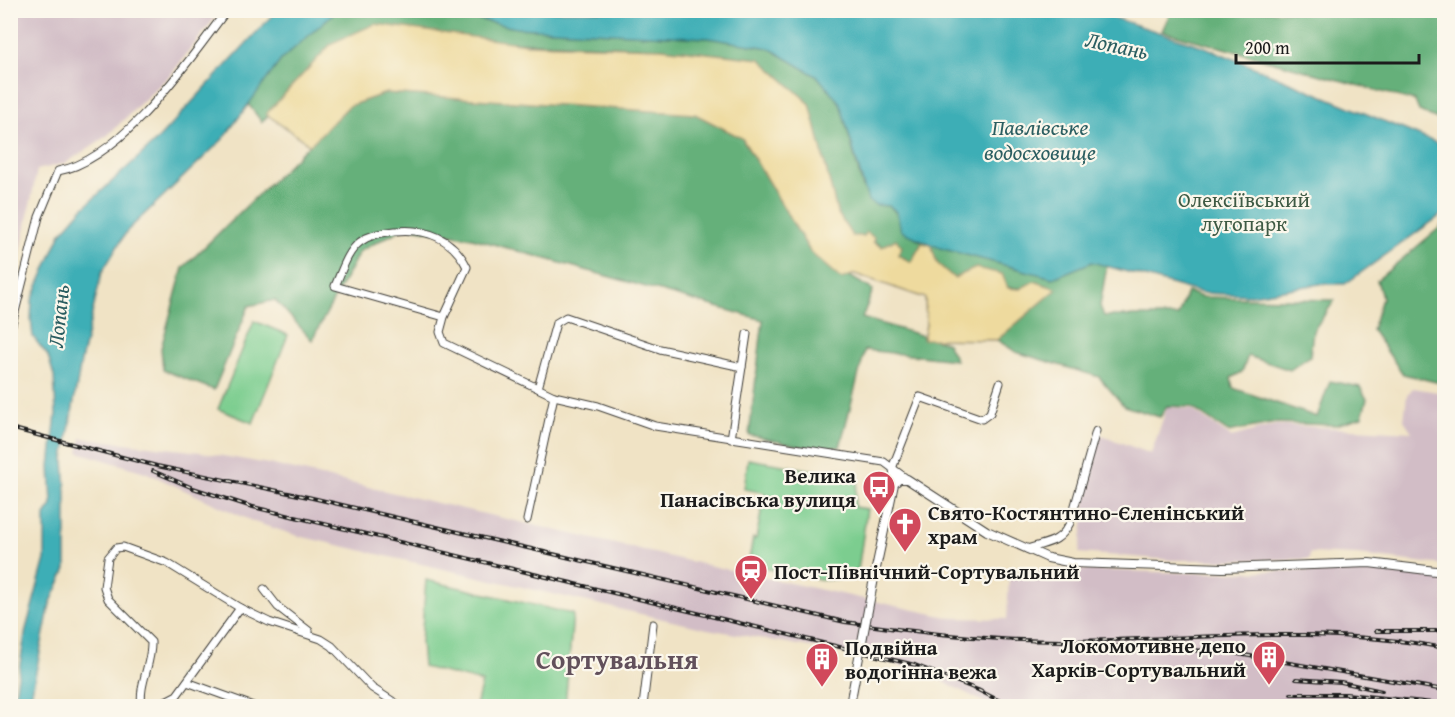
<svg xmlns="http://www.w3.org/2000/svg" width="1455" height="717" viewBox="0 0 1455 717" font-family="'Gentium Book Plus',serif">
	<style>
		.industrial { fill: #d2bdc6 }
		.green { fill: #7ccd8f; stroke: #4c7456; stroke-width: 1.5 }
		.forest { fill: #65b07a; stroke: #40664b; stroke-width: 1.5 }
		.sand { fill: #eeda9e; stroke: #857b5d; stroke-width: 1.5 }
		.water { fill: #3daeb6; stroke: #2c6569; stroke-width: 1.5 }
		.lines { fill: none; stroke-linecap: round; stroke-linejoin: round }
		.stream { stroke: #3daeb6; stroke-width: 1.5 }
		.minor-casing { stroke: #3c3a35; stroke-width: 9 }
		.tertiary-casing { stroke: #3c3a35; stroke-width: 10 }
		.minor { stroke: #fff; stroke-width: 7 }
		.tertiary { stroke: #fff; stroke-width: 8 }
		.rail-casing { stroke: #1c1c1c; stroke-width: 4 }
		.rail { stroke: #fbf7ec; stroke-width: 1.5; stroke-dasharray: 4.5; stroke-linecap: butt }
		.tertiary-bridge-casing { stroke: #3c3a35; stroke-width: 10; stroke-linecap: butt }
		.tertiary-bridge { stroke: #fff; stroke-width: 8 }
		.labels { text-anchor: middle; dominant-baseline: central; stroke-width: 4.5; stroke-linejoin: round; paint-order: stroke }
		.park-label { font-size: 21px; fill: #3e5a44; stroke: #fbf7ec }
		.poi-label { font-size: 21px; font-weight: bold; fill: #1c1c1c; stroke: #fbf7ec; text-anchor: start }
		.water-label { font-size: 22px; font-style: italic; fill: #2b5e61; stroke: #fbf7ec }
		.district-label { font-size: 27px; font-weight: bold; fill: #62505b; stroke: #fbf7ec }
	</style>
	<rect width="100%" height="100%" fill="#fbf7ec"/>
	<filter id="ink" filterUnits="userSpaceOnUse"><feTurbulence type="fractalNoise" baseFrequency=".0167" numOctaves="2"/><feDisplacementMap in="SourceGraphic" scale="12" xChannelSelector="R" yChannelSelector="G"/><feConvolveMatrix kernelMatrix="1 2 1 2 8 2 1 2 1" color-interpolation-filters="sRGB"/></filter>
	<filter id="wash" filterUnits="userSpaceOnUse"><feTurbulence type="fractalNoise" baseFrequency=".008" numOctaves="4" result="noise"/><feDisplacementMap in="SourceGraphic" scale="24" xChannelSelector="R" yChannelSelector="G"/><feGaussianBlur stdDeviation="1.35" result="paint"/><feColorMatrix in="noise" values="0 0 0 0 0 0 0 0 0 0 0 0 0 0 0 0 0 1.4 0 .05"/><feComposite in="paint" operator="in"/></filter>
	<g filter="url(#wash)">
		<rect width="100%" height="100%" fill="#f0e3c5"/>
		<g class="industrial">
			<polygon points="11,10 220,11 172,73 108,135 66,163 37,170 15,281 10,279"/>
			<polygon points="1413,388 1444,393 1444,565 1357,555 1310,553 1309,559 1233,560 1173,560 1079,553 1085,511 1084,486 1101,435 1151,454 1167,407 1191,409 1231,437 1276,425 1412,432 1404,420 1407,395"/>
			<polygon points="81,438 200,452 269,464 684,560 952,618 1007,619 1009,575 1051,569 1197,573 1369,569 1444,574 1444,706 992,706 932,676 879,659 707,629 298,536 254,522 145,472 78,452"/>
		</g>
		<g class="green">
			<polygon points="254,321 288,335 253,423 218,409"/>
			<polygon points="748,459 858,478 854,507 867,509 857,577 824,580 748,565 753,538 756,539 765,493 744,489"/>
			<polygon points="426,580 573,614 565,706 476,706 482,682 423,667 421,641"/>
		</g>
		<g class="forest">
			<path d="M336,11H440L516,28L708,38L769,48L818,77L840,103L863,188L876,205L890,206L918,240L931,242L940,248L1053,278L1092,262L1107,265L1100,306L1104,316H1178L1187,292L1202,297L1335,300L1313,331L1310,356L1290,370L1248,356L1242,372L1231,378L1233,388L1317,417L1330,381L1360,387L1367,399L1362,417L1336,425L1275,423L1228,432L1191,407L1167,406L1160,417L1124,406L1099,377L1016,352L997,340L1056,289C1032,289 975,289 954,278C940,271 931,255 922,243L911,262L864,236L852,237L837,212L810,104L760,59L661,48L511,42L332,43L262,122L248,104L281,60Z"/>
			<polygon points="1171,11 1444,11 1444,122 1419,111 1415,101 1162,31"/>
			<polygon points="386,93 695,114 742,138 811,253 873,290 862,318 947,343 956,360 865,350 840,447 803,447 749,435 763,320 472,238 406,227 360,251 312,340 275,300 249,306 214,390 163,370 161,348 183,268 349,106"/>
			<polygon points="1444,224 1444,384 1403,374 1372,330 1382,298 1377,280"/>
		</g>
		<polygon class="sand" points="375,24 526,44 661,48 760,59 810,104 837,212 852,236 864,236 867,232 874,238 873,242 882,247 896,239 902,247 898,255 911,262 922,243 931,245 937,263 954,278 976,268 1002,274 1008,288 1020,289 1034,281 1057,289 997,340 923,339 926,325 925,298 855,274 841,279 811,253 742,138 695,114 386,93 349,106 310,145 266,114 332,43"/>
		<g class="water">
			<polygon points="276,11 336,11 281,60 223,139 127,231 102,272 81,361 64,459 66,493 66,569 50,604 29,706 13,706 26,629 45,559 45,515 52,505 50,466 56,414 54,376 48,356 33,337 31,320 32,300 61,233 82,209 157,140"/>
			<polygon points="440,11 1093,11 1205,47 1444,146 1444,213 1345,284 1320,284 1252,295 1202,293 1092,262 1053,278 940,248 901,231 897,213 890,206 876,205 868,201 840,103 818,77 769,48 708,38 516,28"/>
		</g>
		<g class="lines">
			<polyline class="stream" points="178,676 184,679"/>
		</g>
	</g>
	<g filter="url(#ink)">
		<g class="lines">
			<g class="minor-casing">
				<g id="minor">
					<path d="M444,317L467,267C453,238 426,228 395,231C382,233 371,234 360,242C347,252 342,271 335,286L444,317L440,332L444,343L554,396L598,406L655,426L884,462L907,479"/>
					<path d="M10,332L39,217L58,171C122,160 189,60 227,10"/>
					<polyline points="742,367 747,334"/>
					<polyline points="538,388 556,323 566,317 660,349 742,367 731,439"/>
					<polyline points="894,484 893,466 920,397 982,419 990,413 1000,383"/>
					<polyline points="527,520 554,396"/>
					<path d="M1027,549C1047,542 1059,544 1070,523L1096,431"/>
					<polyline points="264,589 278,607 309,631"/>
					<polyline points="187,682 253,706"/>
					<path d="M142,706C138,684 152,664 151,642L108,599L104,587L108,558L116,548L123,547L167,563L240,608L269,622L321,639L332,646L372,688L400,706"/>
					<polyline points="156,706 177,695 240,608"/>
					<polyline points="643,706 653,624"/>
				</g>
			</g>
			<g class="tertiary-casing">
				<g id="tertiary">
					<polyline points="875,573 894,484 899,479 907,479 987,531 1048,558 1073,563 1223,568 1369,563 1444,572"/>
					<polyline points="850,706 852,694"/>
				</g>
			</g>
			<use href="#minor" class="minor"/>
			<use href="#tertiary" class="tertiary"/>
			<g class="rail-casing">
				<g id="rail">
					<path d="M10,428L157,466L308,497L845,622C917,632 989,641 1062,641C1189,640 1319,624 1444,648"/>
					<polyline points="153,471 193,488 249,506 915,665 978,690 1010,706"/>
					<polyline points="1376,631 1444,631"/>
					<polyline points="1112,646 1227,652 1444,690"/>
					<polyline points="1296,679 1341,682 1382,691"/>
					<polyline points="1291,694 1346,694 1444,704"/>
				</g>
			</g>
			<use href="#rail" class="rail"/>
			<g class="tertiary-bridge-casing">
				<polyline id="tertiary-bridge" points="852,694 875,573"/>
			</g>
			<use href="#tertiary-bridge" class="tertiary-bridge"/>
		</g>
	</g>
	<defs>
		<g id="bus-pin" transform="scale(1.725)"><path d="M0 17L-7.5 6A9.5 9.5 0 1 1 7.5 6Z" fill="#d1495b" stroke="#fbf7ec"/><path d="M-5-6H5V4H4V6H2V4H-2V6H-4V4H-5ZM-3.5-4V0h7V-4ZM-3.5 1.2v1.5H-2V1.2ZM2 1.2v1.5H3.5V1.2Z" fill="#fff"/></g>
		<g id="church-pin" transform="scale(1.725)"><path d="M0 17L-7.5 6A9.5 9.5 0 1 1 7.5 6Z" fill="#d1495b" stroke="#fbf7ec"/><path d="M-1.2-6h2.4v3.5h3.3v2.4h-3.3V6h-2.4V-.1h-3.3v-2.4h3.3Z" fill="#fff"/></g>
		<g id="station-pin" transform="scale(1.725)"><path d="M0 17L-7.5 6A9.5 9.5 0 1 1 7.5 6Z" fill="#d1495b" stroke="#fbf7ec"/><path d="M-3-6H3Q5-6 5-4V2Q5 4 3 4L4.5 6H3L1.5 4h-3L-3 6H-4.5L-3 4Q-5 4-5 2V-4Q-5-6-3-6ZM-3.5-4v3h7v-3ZM-3.5 1v1.5H-2V1ZM2 1v1.5H3.5V1Z" fill="#fff"/></g>
		<g id="building-pin" transform="scale(1.725)"><path d="M0 17L-7.5 6A9.5 9.5 0 1 1 7.5 6Z" fill="#d1495b" stroke="#fbf7ec"/><path d="M-4-6H4V6H1V3H-1V6H-4ZM-2.5-4.3h1.7v1.8h-1.7ZM.8-4.3h1.7v1.8H.8ZM-2.5-1h1.7V.8h-1.7ZM.8-1h1.7V.8H.8Z" fill="#fff"/></g>
	</defs>
	<g fill-rule="evenodd">
		<use href="#bus-pin" x="879" y="487"/>
		<use href="#church-pin" x="905" y="524"/>
		<use href="#station-pin" x="751" y="571"/>
		<use href="#building-pin" x="1269" y="657"/>
		<use href="#building-pin" x="822" y="659"/>
	</g>
	<g class="labels">
		<g class="park-label">
			<text x="1244" y="199">Олексіївський<tspan x="1244" dy="24">лугопарк</tspan></text>
		</g>
		<g class="poi-label">
			<text x="856" y="475" text-anchor="end">Велика<tspan x="856" dy="24">Панасівська вулиця</tspan></text>
			<text x="928" y="512">Свято-Костянтино-Єленінський<tspan x="928" dy="24">храм</tspan></text>
			<text x="774" y="571">Пост-Північний-Сортувальний</text>
			<text x="1246" y="645" text-anchor="end">Локомотивне депо<tspan x="1246" dy="24">Харків-Сортувальний</tspan></text>
			<text x="845" y="647">Подвійна<tspan x="845" dy="24">водогінна вежа</tspan></text>
		</g>
		<g class="water-label">
			<text transform="translate(1117 45) rotate(12)">Лопань</text>
			<text x="1040" y="127">Павлівське<tspan x="1040" dy="25">водосховище</tspan></text>
			<text transform="translate(58 316) rotate(-84)">Лопань</text>
		</g>
		<g class="district-label">
			<text x="617" y="659">Сортувальня</text>
		</g>
	</g>
	<rect width="1455" height="717" fill="none" stroke="#fbf7ec" stroke-width="36"/>
	<path d="M1236 54v9h183v-9" fill="none" stroke="#1c1c1c" stroke-width="3"/>
	<text x="1245" y="54" font-size="18" fill="#1c1c1c" stroke="#fbf7ec" stroke-width="4.5" paint-order="stroke">200 m</text>
</svg>
